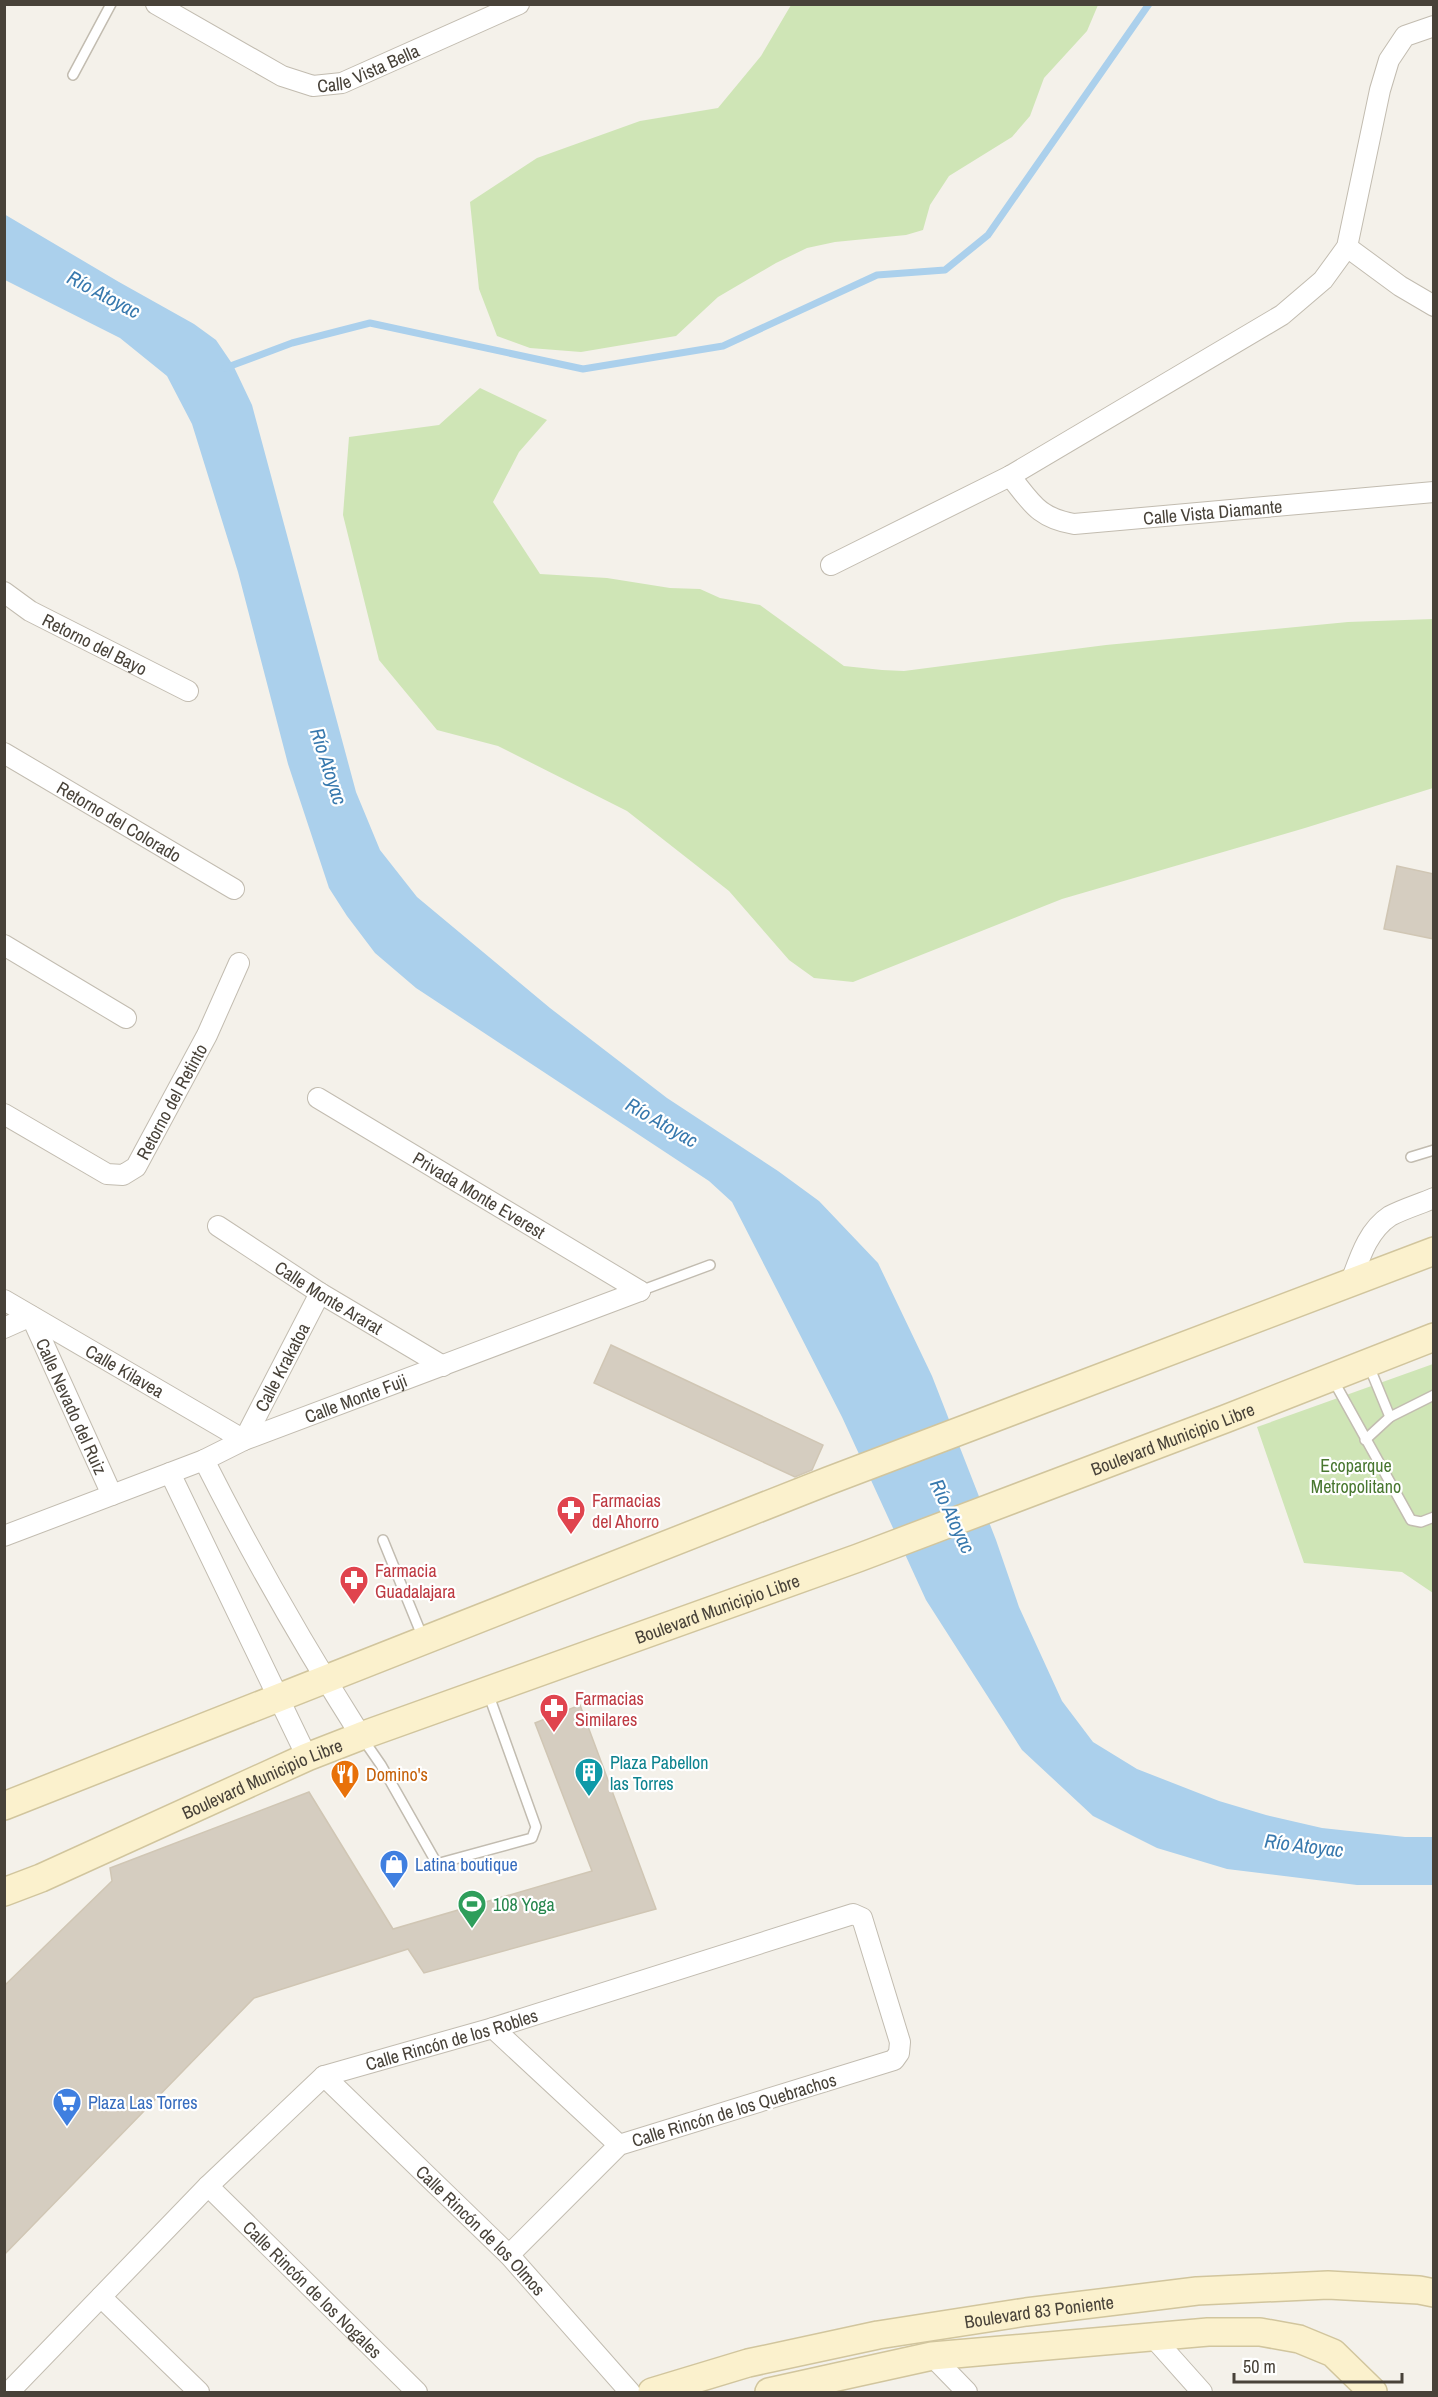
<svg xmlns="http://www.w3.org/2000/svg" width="1438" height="2397" viewBox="0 0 1438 2397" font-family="'Archivo Narrow',sans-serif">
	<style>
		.green { fill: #cfe5b6 }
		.water { fill: #abd0ec }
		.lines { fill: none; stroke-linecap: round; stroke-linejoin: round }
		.stream { stroke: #abd0ec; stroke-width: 7 }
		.building { fill: #d5cdc0; stroke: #d0c6b4; stroke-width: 1.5 }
		.lane-casing { stroke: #c2bcb0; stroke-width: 12 }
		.street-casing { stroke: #c2bcb0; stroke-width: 22 }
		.secondary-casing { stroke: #d1c59d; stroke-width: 30 }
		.lane { stroke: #fff; stroke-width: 9 }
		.street { stroke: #fff; stroke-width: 20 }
		.secondary { stroke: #fbf1cd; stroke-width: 27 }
		.labels { text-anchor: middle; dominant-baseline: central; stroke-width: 4.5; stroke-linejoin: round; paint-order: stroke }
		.street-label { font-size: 18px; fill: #484239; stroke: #fff }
		.park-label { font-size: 18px; fill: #48772f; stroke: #fff }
		.health-label { font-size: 18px; fill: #be3a42; stroke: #fff; text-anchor: start }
		.culture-label { font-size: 18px; fill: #0d838f; stroke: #fff; text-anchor: start }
		.food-label { font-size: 18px; fill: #c56008; stroke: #fff; text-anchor: start }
		.shop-label { font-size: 18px; fill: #366cbe; stroke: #fff; text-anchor: start }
		.leisure-label { font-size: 18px; fill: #27864d; stroke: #fff; text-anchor: start }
		.water-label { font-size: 20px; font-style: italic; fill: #3879ae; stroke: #fff }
	</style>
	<rect width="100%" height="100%" fill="#f4f1ea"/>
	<g class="green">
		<polygon points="791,5 1098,5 1087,31 1044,78 1030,116 1012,137 949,176 930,205 923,230 906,235 835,242 807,248 776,263 718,297 676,336 581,352 530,348 497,336 479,289 470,202 537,158 640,121 718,108 761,56"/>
		<polygon points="480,388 547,420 519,452 493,502 540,574 607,578 670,588 700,589 720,598 760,605 844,666 882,670 904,671 1106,645 1348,622 1433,619 1433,788 1305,828 1062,899 853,982 814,978 789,960 729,891 627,811 498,746 437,730 379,660 343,515 349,437 439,425"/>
		<polygon points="1433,1364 1433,1593 1402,1572 1304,1563 1257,1427"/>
	</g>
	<polygon class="water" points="4,214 119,282 194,324 216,340 233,365 252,405 356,792 380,850 417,897 550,1008 667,1098 778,1171 819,1201 878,1263 932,1376 996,1540 1019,1607 1062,1701 1093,1742 1137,1769 1219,1801 1266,1815 1322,1828 1405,1837 1433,1837 1433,1885 1357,1885 1227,1869 1157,1848 1093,1816 1022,1750 926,1600 842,1417 732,1202 709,1181 416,988 375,953 347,916 329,888 288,764 238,572 192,424 167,376 120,338 5,280"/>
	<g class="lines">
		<polyline class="stream" points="225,368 292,343 370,323 583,369 723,346 877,275 945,270 988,235 1149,4"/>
	</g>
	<g class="building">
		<polygon points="1397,866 1434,874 1434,939 1384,929"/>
		<polygon points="611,1345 823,1445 812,1470 795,1477 594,1383"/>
		<polygon points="580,1705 656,1909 424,1973 408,1949 254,1998 4,2255 4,1986 112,1881 110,1868 309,1792 393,1929 592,1871 535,1723"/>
	</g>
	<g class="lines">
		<g class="lane-casing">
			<g id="lane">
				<polyline points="73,75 111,4"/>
				<polyline points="1411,1157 1434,1150"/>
				<polyline points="640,1291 710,1265"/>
				<polyline points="1369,1366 1390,1417"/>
				<polyline points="1332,1378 1411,1520 1421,1522 1434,1517"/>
				<polyline points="1365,1440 1390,1417 1434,1395"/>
				<polyline points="383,1540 423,1638"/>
				<polyline points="363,1739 381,1765 436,1862 440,1863 532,1838 536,1827 488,1693"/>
			</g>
		</g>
		<g class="street-casing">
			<g id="street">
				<path id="s1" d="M156,4L282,76L313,86L342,83L519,4"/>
				<polyline points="1347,247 1400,286 1434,306"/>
				<path id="s2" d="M1010,476C1031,502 1038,518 1074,524L1434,492"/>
				<polyline points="831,565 1010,476 1282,315 1323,280 1347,247 1380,90 1389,60 1405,36 1434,26"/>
				<path id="s3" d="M4,592L30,611L188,691"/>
				<path id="s4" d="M4,753L234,889"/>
				<polyline points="4,945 126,1018"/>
				<path id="s5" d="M318,1098L640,1291"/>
				<path id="s6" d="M4,1114L107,1174L123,1175L136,1167L207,1035L239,963"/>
				<path id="s7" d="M218,1226L320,1293L443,1366"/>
				<path d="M1350,1284C1359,1260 1367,1231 1390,1216C1403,1209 1420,1204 1434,1198"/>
				<path id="s8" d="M4,1300L244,1440L320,1293"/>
				<path id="s9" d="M31,1316L112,1495"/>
				<polyline points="4,1328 31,1316"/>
				<path d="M204,1460C252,1555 304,1646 361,1736"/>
				<polyline points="170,1473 307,1757"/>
				<path id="s10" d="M4,1536L204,1460L244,1440L640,1291"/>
				<polyline points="493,2028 619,2145"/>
				<path id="s11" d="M324,2076L509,2255L630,2392"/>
				<path id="s12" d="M208,2186L417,2392"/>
				<polyline points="101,2297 199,2392"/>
				<polyline points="1152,2336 1202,2392"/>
				<polyline points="932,2356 967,2392"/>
				<path id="s13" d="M9,2392L208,2186L324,2076L493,2028L853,1914L862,1918L900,2042L899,2053L894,2060L619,2145L509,2255"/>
			</g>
		</g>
		<g class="secondary-casing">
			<g id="secondary">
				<polyline points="4,1806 828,1481 1434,1251"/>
				<path id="s14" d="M4,1892L41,1878L307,1757L361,1736L858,1558L1225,1419L1434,1337"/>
				<path id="s15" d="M652,2392L748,2363L878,2335L1026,2312L1197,2291L1328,2285L1419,2290L1434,2293"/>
				<polyline points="769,2392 932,2356 1208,2332 1260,2332 1299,2339 1333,2353 1373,2392"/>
			</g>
		</g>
		<use href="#lane" class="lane"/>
		<use href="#street" class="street"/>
		<use href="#secondary" class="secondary"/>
	</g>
	<defs>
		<g id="pharmacy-pin" transform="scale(1.5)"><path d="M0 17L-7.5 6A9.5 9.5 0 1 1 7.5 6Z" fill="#e0444e" stroke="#fff"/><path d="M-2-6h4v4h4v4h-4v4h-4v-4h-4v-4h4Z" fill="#fff"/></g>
		<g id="building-pin" transform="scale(1.5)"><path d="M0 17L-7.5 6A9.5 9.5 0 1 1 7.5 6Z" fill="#0f9aa8" stroke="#fff"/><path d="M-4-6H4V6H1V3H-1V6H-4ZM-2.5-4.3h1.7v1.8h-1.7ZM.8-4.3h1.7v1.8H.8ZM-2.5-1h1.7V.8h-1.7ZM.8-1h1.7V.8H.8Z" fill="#fff"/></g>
		<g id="restaurant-pin" transform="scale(1.5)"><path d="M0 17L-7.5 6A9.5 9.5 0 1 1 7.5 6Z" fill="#e8710a" stroke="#fff"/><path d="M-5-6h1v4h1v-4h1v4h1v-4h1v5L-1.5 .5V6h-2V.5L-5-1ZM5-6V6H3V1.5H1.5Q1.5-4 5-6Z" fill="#fff"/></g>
		<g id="shop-pin" transform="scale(1.5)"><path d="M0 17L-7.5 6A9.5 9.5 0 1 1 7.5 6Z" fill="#3f7fe0" stroke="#fff"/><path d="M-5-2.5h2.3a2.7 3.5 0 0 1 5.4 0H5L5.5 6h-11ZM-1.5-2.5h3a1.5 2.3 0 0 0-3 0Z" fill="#fff"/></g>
		<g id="stadium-pin" transform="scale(1.5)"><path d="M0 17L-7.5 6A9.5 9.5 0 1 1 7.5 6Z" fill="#2e9e5b" stroke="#fff"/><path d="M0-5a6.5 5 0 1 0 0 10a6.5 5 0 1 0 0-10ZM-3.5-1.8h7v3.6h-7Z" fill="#fff"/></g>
		<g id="supermarket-pin" transform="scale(1.5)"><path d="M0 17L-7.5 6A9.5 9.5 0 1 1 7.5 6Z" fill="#3f7fe0" stroke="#fff"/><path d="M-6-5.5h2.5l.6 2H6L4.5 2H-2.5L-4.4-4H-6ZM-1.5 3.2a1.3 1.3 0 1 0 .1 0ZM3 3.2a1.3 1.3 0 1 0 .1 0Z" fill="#fff"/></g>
	</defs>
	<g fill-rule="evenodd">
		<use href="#pharmacy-pin" x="571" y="1510"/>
		<use href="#pharmacy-pin" x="354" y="1580"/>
		<use href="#pharmacy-pin" x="554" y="1708"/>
		<use href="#building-pin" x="589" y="1772"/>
		<use href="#restaurant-pin" x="345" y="1774"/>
		<use href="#shop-pin" x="394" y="1864"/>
		<use href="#stadium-pin" x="472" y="1904"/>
		<use href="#supermarket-pin" x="67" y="2102"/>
	</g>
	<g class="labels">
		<g class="street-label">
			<text stroke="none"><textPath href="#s1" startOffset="236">Calle Vista Bella</textPath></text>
			<text stroke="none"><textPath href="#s2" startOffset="222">Calle Vista Diamante</textPath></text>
			<text stroke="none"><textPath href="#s3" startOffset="105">Retorno del Bayo</textPath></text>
			<text stroke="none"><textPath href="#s4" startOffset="134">Retorno del Colorado</textPath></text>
			<text stroke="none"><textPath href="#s6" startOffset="225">Retorno del Retinto</textPath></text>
			<text stroke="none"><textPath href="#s5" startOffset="188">Privada Monte Everest</textPath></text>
			<text stroke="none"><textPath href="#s7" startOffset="132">Calle Monte Ararat</textPath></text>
			<text stroke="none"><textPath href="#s8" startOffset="360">Calle Krakatoa</textPath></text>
			<text stroke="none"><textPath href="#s8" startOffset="140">Calle Kilavea</textPath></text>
			<text stroke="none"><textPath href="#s10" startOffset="378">Calle Monte Fuji</textPath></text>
			<text stroke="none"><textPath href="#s9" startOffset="99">Calle Nevado del Ruiz</textPath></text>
			<text stroke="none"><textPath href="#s14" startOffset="1254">Boulevard Municipio Libre</textPath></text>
			<text stroke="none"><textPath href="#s14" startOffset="768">Boulevard Municipio Libre</textPath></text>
			<text stroke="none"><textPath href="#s14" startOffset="282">Boulevard Municipio Libre</textPath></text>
			<text stroke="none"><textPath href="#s13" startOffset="579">Calle Rincón de los Robles</textPath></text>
			<text transform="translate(734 2110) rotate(-17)">Calle Rincón de los Quebrachos</text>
			<text stroke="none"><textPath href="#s11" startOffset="220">Calle Rincón de los Olmos</textPath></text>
			<text stroke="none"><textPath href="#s12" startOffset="147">Calle Rincón de los Nogales</textPath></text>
			<text stroke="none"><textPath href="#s15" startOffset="396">Boulevard 83 Poniente</textPath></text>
		</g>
		<g class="park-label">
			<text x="1356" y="1465">Ecoparque<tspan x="1356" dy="21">Metropolitano</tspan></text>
		</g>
		<g class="health-label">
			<text x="592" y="1500">Farmacias<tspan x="592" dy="21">del Ahorro</tspan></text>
			<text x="375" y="1570">Farmacia<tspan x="375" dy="21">Guadalajara</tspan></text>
			<text x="575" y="1698">Farmacias<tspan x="575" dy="21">Similares</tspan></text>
		</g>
		<g class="culture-label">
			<text x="610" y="1762">Plaza Pabellon<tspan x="610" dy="21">las Torres</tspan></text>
		</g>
		<g class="food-label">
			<text x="366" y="1774">Domino's</text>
		</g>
		<g class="shop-label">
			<text x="415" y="1864">Latina boutique</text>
			<text x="88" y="2102">Plaza Las Torres</text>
		</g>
		<g class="leisure-label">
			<text x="493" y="1904">108 Yoga</text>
		</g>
		<g class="water-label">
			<text transform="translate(104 294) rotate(28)">Río Atoyac</text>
			<text transform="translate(329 766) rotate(72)">Río Atoyac</text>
			<text transform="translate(662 1122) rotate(30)">Río Atoyac</text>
			<text transform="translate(953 1516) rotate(65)">Río Atoyac</text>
			<text transform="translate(1304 1845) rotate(7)">Río Atoyac</text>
		</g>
	</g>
	<rect width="1438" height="2397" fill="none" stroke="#484239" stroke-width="12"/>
	<path d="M1234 2373v9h168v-9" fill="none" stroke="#484239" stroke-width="3"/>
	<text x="1243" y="2373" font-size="18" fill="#484239" stroke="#ffffff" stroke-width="4.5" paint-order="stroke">50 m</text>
</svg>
